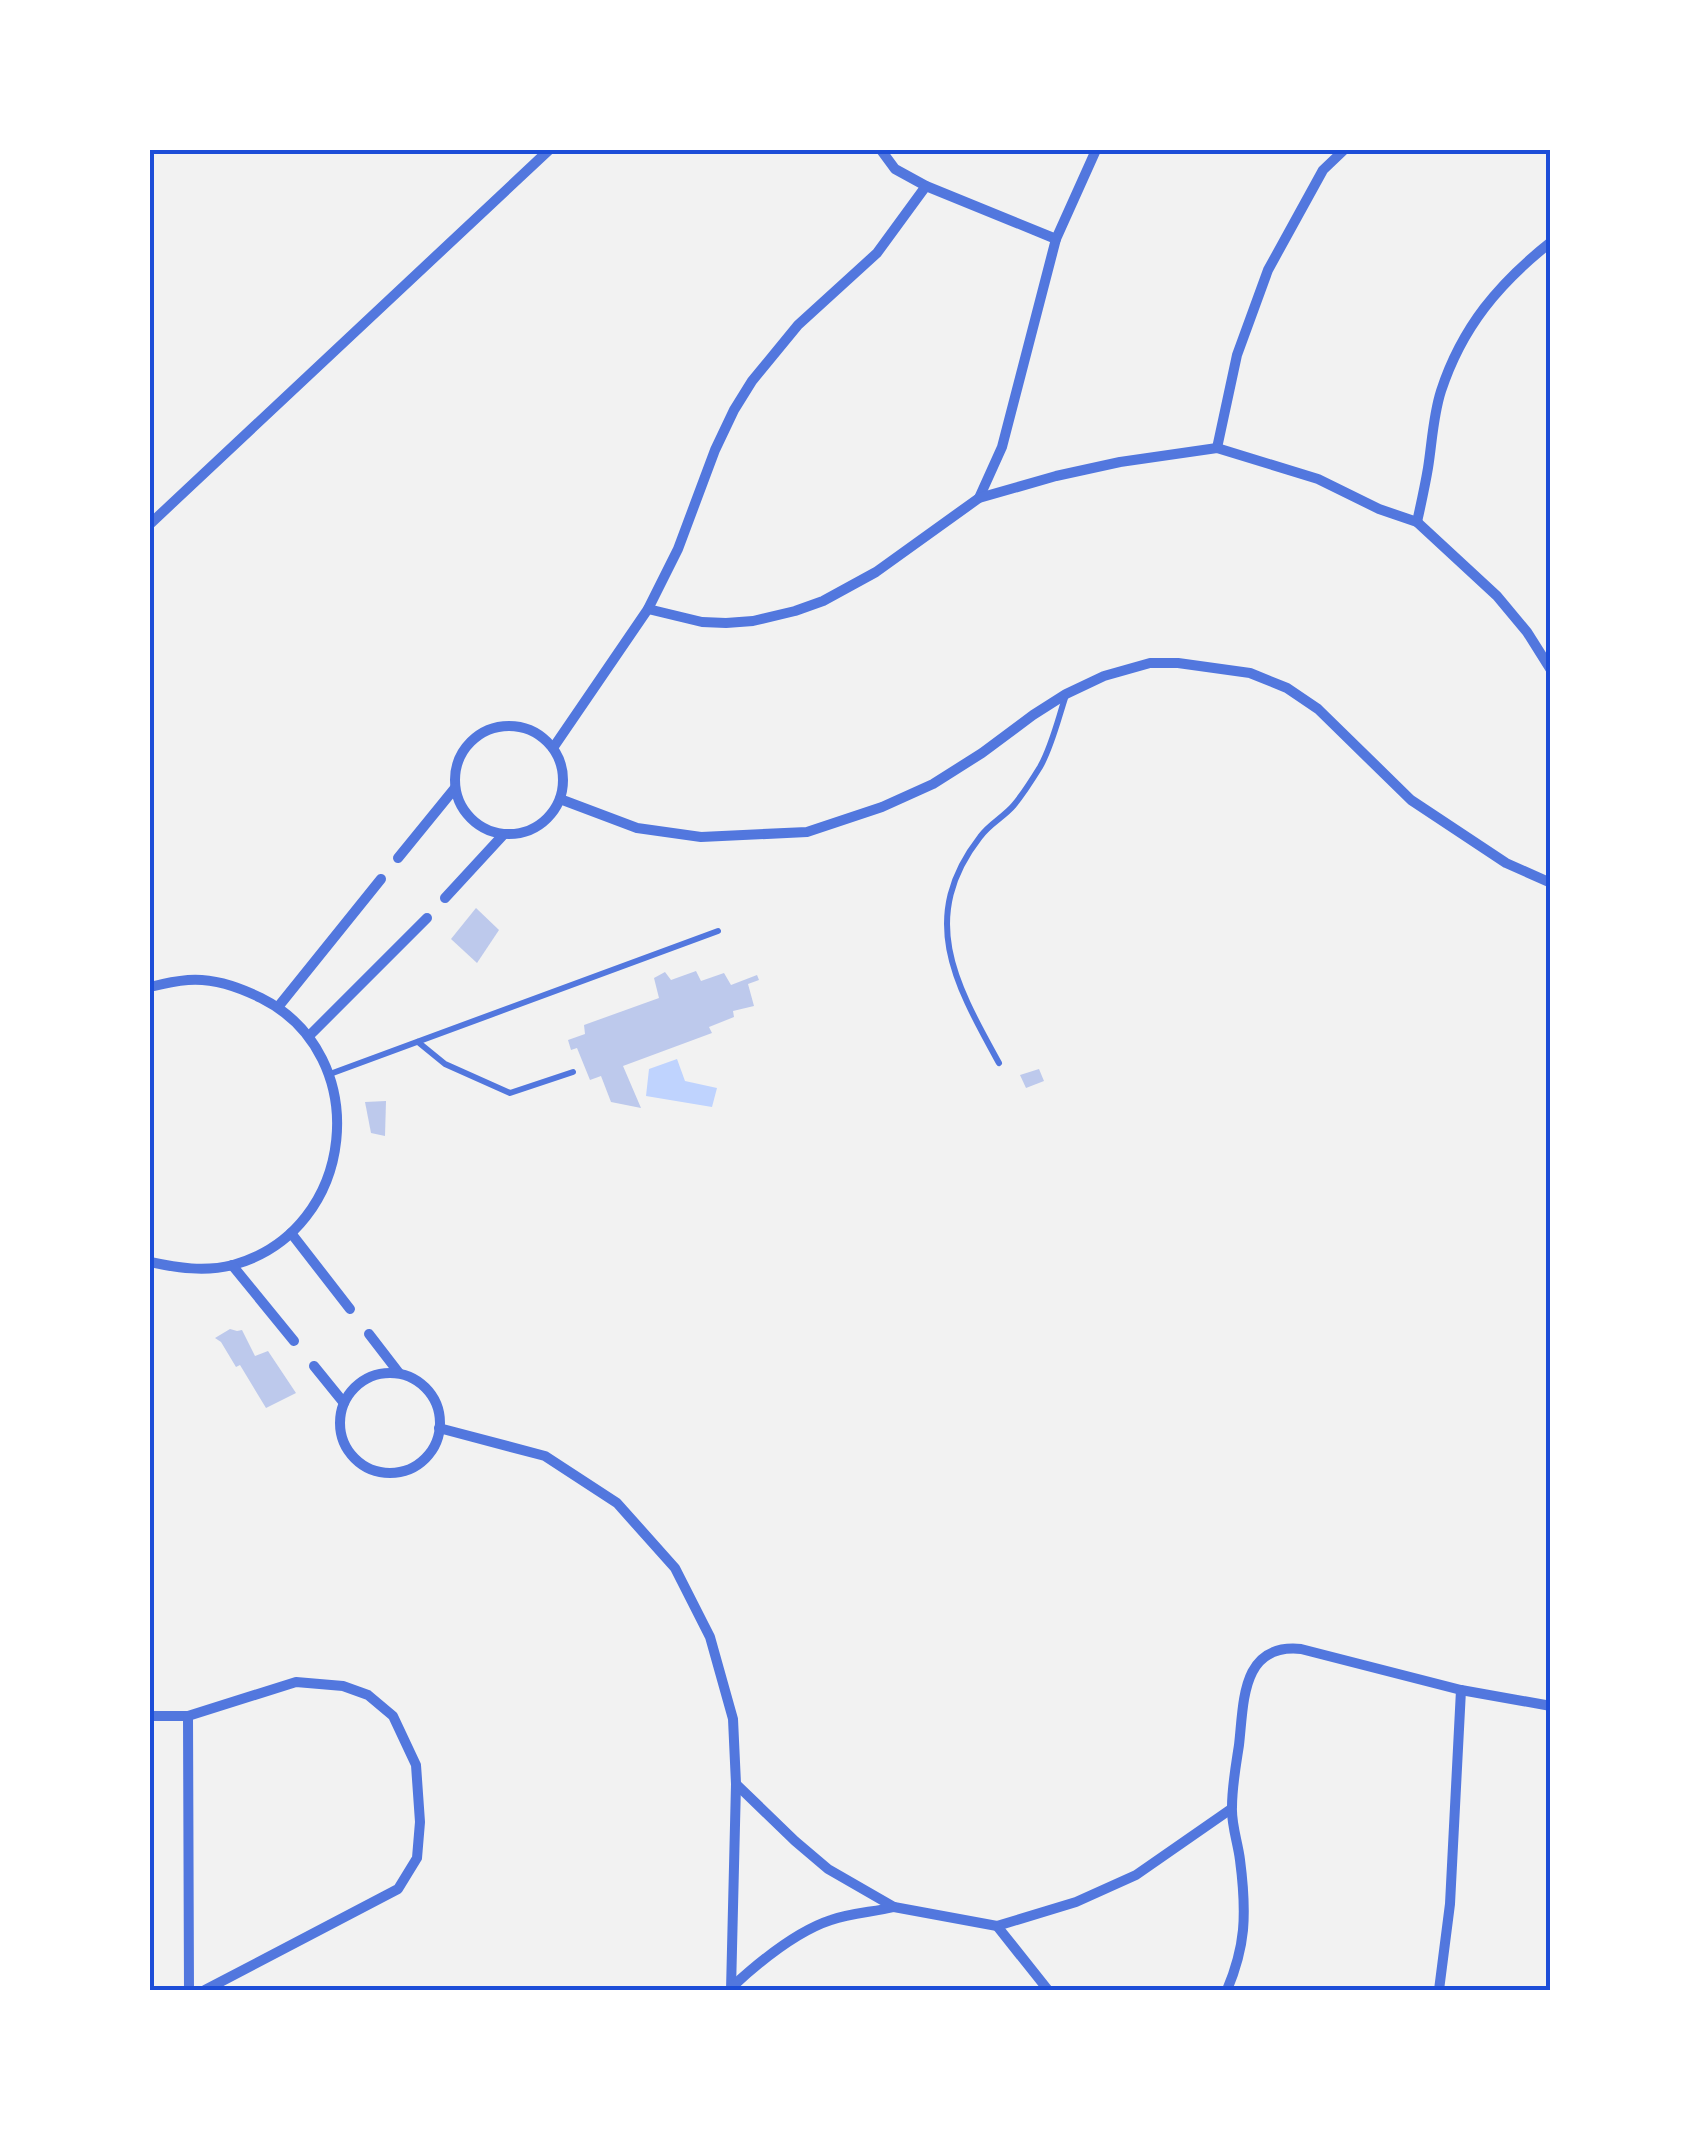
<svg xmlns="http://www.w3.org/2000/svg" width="1701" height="2140" viewBox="0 0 1701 2140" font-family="Mulish,sans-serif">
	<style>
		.water { fill: #bfd3fe }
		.building { fill: #bdc9ec }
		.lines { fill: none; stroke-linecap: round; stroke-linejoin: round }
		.service { stroke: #5277de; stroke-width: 6 }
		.minor { stroke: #5277de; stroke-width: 10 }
		.neatline { fill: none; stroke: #1d4ed8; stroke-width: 4 }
	</style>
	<rect width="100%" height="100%" fill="#f2f2f2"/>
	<polygon class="water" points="677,1059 685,1081 717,1088 712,1107 646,1096 649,1069"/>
	<g class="building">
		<polygon points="476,908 499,930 477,963 451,939"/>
		<polygon points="696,971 701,981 724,973 731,985 757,975 759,980 748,984 754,1006 733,1011 734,1017 709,1027 712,1033 623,1066 641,1108 611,1102 601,1076 590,1080 577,1048 571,1050 568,1040 585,1034 584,1025 659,998 654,978 665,972 671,980"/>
		<polygon points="1039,1069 1044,1081 1026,1088 1020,1075"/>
		<polygon points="386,1101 385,1136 371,1133 365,1102"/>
		<polygon points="230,1329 237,1331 242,1330 255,1356 268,1351 296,1393 266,1408 240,1365 236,1367 221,1342 215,1338"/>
	</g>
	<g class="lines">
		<g class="service">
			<polyline points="418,1042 445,1064 510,1093 573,1072"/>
			<path d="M999,1063C956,985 917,918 980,837C989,824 1004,817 1014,805C1023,794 1032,780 1040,767C1052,746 1058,719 1066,695"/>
			<polyline points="330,1074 718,931"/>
		</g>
		<g class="minor">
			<polyline points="881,150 895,169 926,186 1056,239"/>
			<polyline points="1217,448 1237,355 1268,270 1323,170 1344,150"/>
			<polyline points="979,498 1002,447 1056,239 1096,150"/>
			<path d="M1417,522C1421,504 1425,486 1428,468C1432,443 1433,416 1441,391C1462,327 1499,283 1551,242"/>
			<polyline points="150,524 549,150"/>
			<polyline points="648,609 702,622 726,623 753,621 795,611 823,601 876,572 979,498 1056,476 1120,462 1217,448 1318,479 1379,509 1417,522 1497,596 1527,632 1551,670"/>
			<circle cx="509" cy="780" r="54"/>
			<polyline points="553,748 648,609 678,549 715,450 734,410 752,381 798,325 877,253 926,186"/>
			<polyline points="560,799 637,828 701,837 807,832 882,807 933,784 982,753 1033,715 1066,694 1104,676 1150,663 1178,663 1250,673 1287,688 1318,709 1411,800 1506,863 1551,883"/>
			<polyline points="398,858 455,788"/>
			<polyline points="445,898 504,834"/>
			<path d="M150,987C162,984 175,981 188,980C213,978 239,987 261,998C375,1055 357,1231 233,1265C205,1272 178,1268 150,1262"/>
			<polyline points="278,1007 381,879"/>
			<polyline points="309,1036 427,918"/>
			<polyline points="291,1233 350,1309"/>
			<polyline points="232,1265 294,1341"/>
			<polyline points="369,1334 399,1373"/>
			<polyline points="314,1366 344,1403"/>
			<circle cx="390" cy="1423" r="50"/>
			<polyline points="439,1428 545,1456 617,1503 675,1568 710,1637 733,1719 736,1784 731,1990"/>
			<polyline points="150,1716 188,1716 296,1682 343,1686 368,1695 393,1716 416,1765 420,1822 417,1858 398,1889 205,1990"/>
			<polyline points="188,1716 189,1990"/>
			<polyline points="894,1907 997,1926 1048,1990"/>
			<polyline points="997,1926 1076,1902 1136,1875 1231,1809"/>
			<path d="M732,1987C758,1963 797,1931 831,1920C851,1913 874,1912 894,1907L828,1869L795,1841L736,1784"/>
			<path d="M1227,1990C1235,1971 1241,1951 1243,1930C1245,1907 1243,1883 1240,1860C1238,1843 1231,1824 1232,1807C1232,1786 1236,1765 1239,1745C1244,1702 1241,1643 1301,1649L1461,1690L1551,1706"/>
			<polyline points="1439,1990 1450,1904 1461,1690"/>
		</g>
	</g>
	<rect width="1701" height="2140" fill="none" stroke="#ffffff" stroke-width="305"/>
	<rect x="152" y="152" width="1396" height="1836" class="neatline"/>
</svg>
